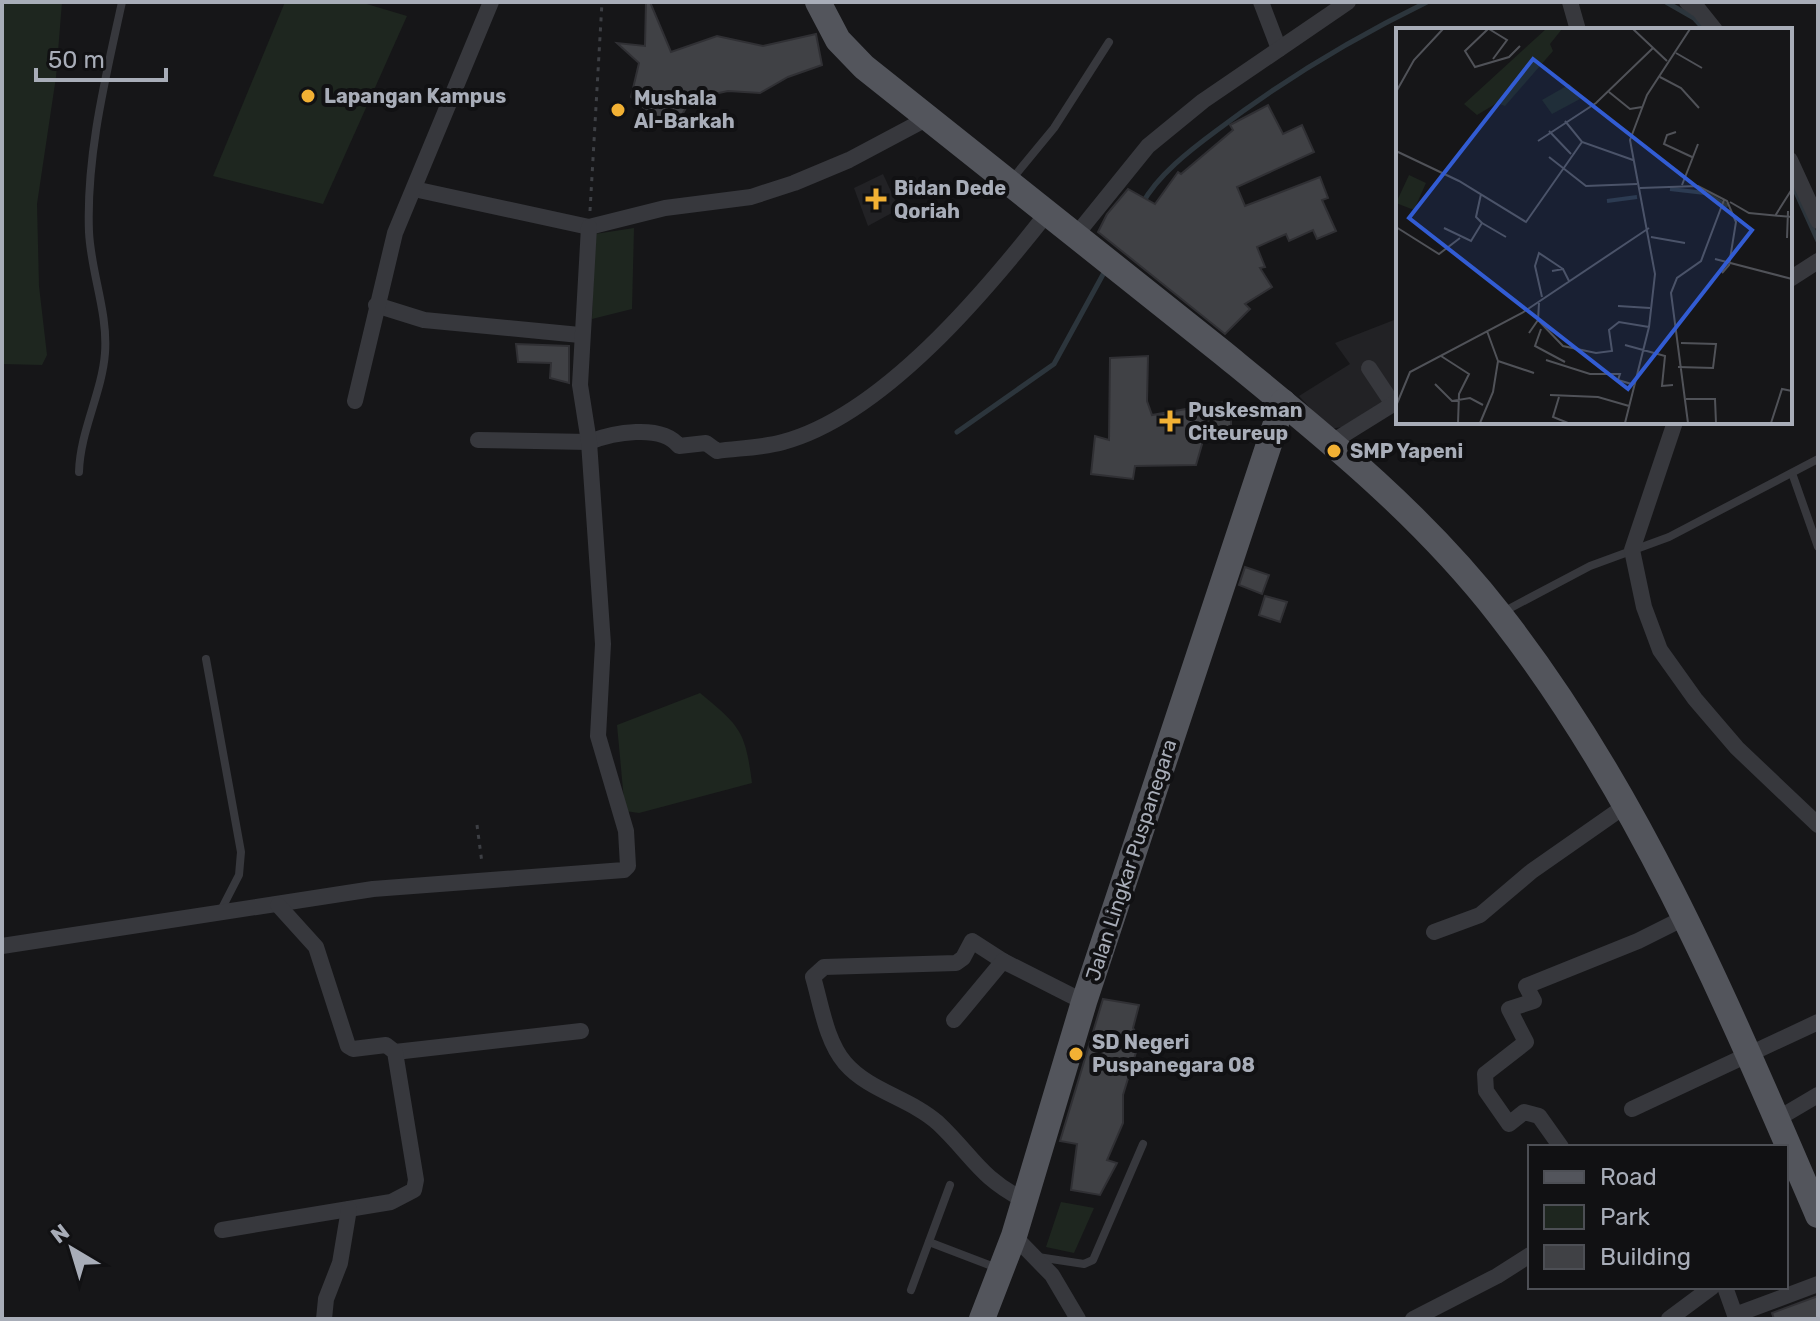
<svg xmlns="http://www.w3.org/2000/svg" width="1820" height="1321" viewBox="0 0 1820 1321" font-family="Rubik,sans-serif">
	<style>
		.built { fill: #222225 }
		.green { fill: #1e261f }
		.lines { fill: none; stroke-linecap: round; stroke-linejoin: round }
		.stream { stroke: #2c353c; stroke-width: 5 }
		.building { fill: #404145; stroke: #303034; stroke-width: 2 }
		.path { stroke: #3d3f44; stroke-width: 3; stroke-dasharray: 4 6; stroke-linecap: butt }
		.service { stroke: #37383d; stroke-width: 8 }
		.minor { stroke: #37383d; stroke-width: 16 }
		.primary { stroke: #53555c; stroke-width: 26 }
		.poi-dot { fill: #f2b134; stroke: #111113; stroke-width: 3 }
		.labels { text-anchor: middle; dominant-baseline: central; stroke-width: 8; stroke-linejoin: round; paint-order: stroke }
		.poi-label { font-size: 20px; font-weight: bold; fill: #a8adb8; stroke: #111113; text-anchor: start }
		.street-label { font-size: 20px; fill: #a8adb8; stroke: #111113 }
		.inset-river { fill: none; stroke: #2c353c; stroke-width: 4 }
		.inset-road { fill: none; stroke: #505258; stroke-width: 2 }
		.view { fill: #325cd3; fill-opacity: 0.15; stroke: #325cd3; stroke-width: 4 }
		.inset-edge { fill: none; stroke: #a8adb8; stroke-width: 4 }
	</style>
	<rect width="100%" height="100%" fill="#161618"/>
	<g class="built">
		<polygon points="883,174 899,209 868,226 854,188"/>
		<polygon points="1394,320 1398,327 1398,392 1342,427 1330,429 1299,396 1350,364 1335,343"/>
	</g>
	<g class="green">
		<polygon points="2,2 62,2 56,77 37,204 39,286 47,355 42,365 2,364"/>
		<polygon points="285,2 360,2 407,16 323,204 213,176"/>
		<polygon points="634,228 632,309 592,319 595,234"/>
		<path d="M700,693C741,727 745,731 752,783L639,813L625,811L617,725Z"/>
		<polygon points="1061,1202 1094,1208 1074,1253 1046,1247"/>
	</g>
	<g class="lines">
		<g class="stream">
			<polyline points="1666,2 1694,18 1705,30"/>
			<polyline points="1790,179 1818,241"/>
			<path d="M1142,204C1158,175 1189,151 1216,131C1283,80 1351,39 1427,2"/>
			<polyline points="957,432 1054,364 1106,269"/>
		</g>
	</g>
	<g class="building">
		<polygon points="646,2 650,2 671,52 717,36 763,46 816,34 822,65 788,77 760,93 728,91 691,99 678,122 652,115 631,97 639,63 617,43 645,46"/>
		<polygon points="1268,105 1283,134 1302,125 1314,152 1237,187 1245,206 1320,177 1328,198 1322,200 1336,231 1317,239 1313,230 1289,241 1286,234 1257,247 1265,267 1260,268 1272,287 1245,304 1250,309 1225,334 1098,232 1107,214 1128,189 1155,204 1178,172 1181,174 1233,130 1230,125"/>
		<polygon points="516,344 569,346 569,383 550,378 551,363 518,362"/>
		<polygon points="1148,356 1147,401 1152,415 1231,401 1231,429 1207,427 1196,465 1135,466 1133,479 1091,474 1095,436 1109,440 1110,358"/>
		<polygon points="1245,567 1269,575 1262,594 1239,585"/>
		<polygon points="1265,596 1287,602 1280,622 1259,615"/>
		<polygon points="1103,999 1139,1005 1133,1028 1140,1039 1123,1095 1123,1123 1107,1160 1117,1163 1100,1195 1071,1190 1077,1144 1060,1141"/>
		<polygon points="1818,1296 1818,1319 1774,1319 1772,1313"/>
	</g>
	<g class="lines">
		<g class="path">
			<polyline points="590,211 602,2"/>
			<polyline points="477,825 482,863"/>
		</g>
		<g class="service">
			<polyline points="1012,179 1054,128 1109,42"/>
			<path d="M79,472C80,431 102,393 105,353C108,312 91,273 89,232C86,155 106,76 122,2"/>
			<polyline points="1792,473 1818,547"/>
			<polyline points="1503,612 1590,566 1669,537 1818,459"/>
			<polyline points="206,659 241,852 239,875 221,910"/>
			<polyline points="929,1242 997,1268"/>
			<polyline points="1038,1257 1084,1264 1093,1260 1143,1144"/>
			<polyline points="911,1290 950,1185"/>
		</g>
		<g class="minor">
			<polyline points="1261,2 1279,49"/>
			<polyline points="1570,2 1578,30"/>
			<polyline points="1687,2 1699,10 1715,30"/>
			<polyline points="1790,160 1818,221"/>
			<polyline points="414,189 589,227 665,208 751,197 794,183 849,160 928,118"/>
			<polyline points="1076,235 1148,146 1203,101 1348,2"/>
			<polyline points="1790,279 1818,261"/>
			<polyline points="376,305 424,320 580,335"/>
			<polyline points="1369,368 1393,404"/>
			<polyline points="355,401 395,233 491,2"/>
			<polyline points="1675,422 1632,550 1644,607 1660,650 1695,699 1737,748 1818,825"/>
			<path d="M478,440L589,442C612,433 661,423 679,446L706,443L717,451C738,448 762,448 783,442C883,415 986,291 1048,212"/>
			<polyline points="1332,442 1398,401"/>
			<polyline points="1434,932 1480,915 1532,871 1625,806"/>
			<polyline points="2,946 373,889 624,870 628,866 626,831 598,736 603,644 589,442 580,385 589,227"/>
			<path d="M1003,961L972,941L963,958L956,963L824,967L813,977C821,1004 826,1041 845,1063C869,1091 910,1098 938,1123C972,1155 980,1178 1024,1200"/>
			<polyline points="954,1020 1003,961 1084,1002"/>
			<polyline points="395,1052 581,1031"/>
			<polyline points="1632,1109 1818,1022"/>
			<polyline points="1777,1119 1818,1095"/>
			<polyline points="1561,1147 1539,1116 1524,1112 1509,1124 1486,1091 1485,1074 1526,1042 1509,1009 1534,1001 1526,986 1638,941 1686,917"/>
			<polyline points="222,1230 391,1202 414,1190 416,1180 395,1052 386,1045 353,1049 348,1046 316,947 278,905"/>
			<polyline points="1014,1236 1052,1275 1078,1319"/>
			<polyline points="1725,1287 1735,1315 1818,1284"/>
			<polyline points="324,1319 326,1299 340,1263 349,1209"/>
			<polyline points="1413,1319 1497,1276 1530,1255"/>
			<polyline points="1669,1319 1712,1287"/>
		</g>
		<g class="primary">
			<path d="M818,2L838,40L864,67C984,162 1104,257 1223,353C1322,434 1421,513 1500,615C1640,794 1729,1008 1818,1215"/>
			<polyline points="982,1319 1014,1236 1084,1002 1283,402"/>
		</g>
	</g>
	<g class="poi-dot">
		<circle cx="308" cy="96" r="8"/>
		<circle cx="618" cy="110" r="8"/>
		<path d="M872 187h8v8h8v8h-8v8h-8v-8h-8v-8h8z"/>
		<path d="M1166 409h8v8h8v8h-8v8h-8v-8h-8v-8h8z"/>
		<circle cx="1334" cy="451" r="8"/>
		<circle cx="1076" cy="1054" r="8"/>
	</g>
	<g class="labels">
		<g class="poi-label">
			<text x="324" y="96">Lapangan Kampus</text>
			<text x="634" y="98">Mushala<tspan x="634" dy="23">Al-Barkah</tspan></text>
			<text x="894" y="188">Bidan Dede<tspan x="894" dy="23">Qoriah</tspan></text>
			<text x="1188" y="410">Puskesman<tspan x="1188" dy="23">Citeureup</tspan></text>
			<text x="1350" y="451">SMP Yapeni</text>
			<text x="1092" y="1042">SD Negeri<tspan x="1092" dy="23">Puspanegara 08</tspan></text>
		</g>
		<g class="street-label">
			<text transform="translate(1131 860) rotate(-72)">Jalan Lingkar Puspanegara</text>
		</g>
	</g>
	<g transform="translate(1396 28)">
		<rect width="396" height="396" fill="#161618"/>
		<path d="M150,1H166L154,16L157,23L109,78L101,75L81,87L68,76ZM174,56L184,71L156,86L146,72ZM13,147L30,155L18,182L0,175Z" fill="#1e261f"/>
		<path class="inset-river" d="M274,161L309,165L332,178M211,173L241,169"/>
		<path class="inset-road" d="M92,1L69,23L79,39L113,29L124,18M93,1L111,12L97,31M237,1L271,33M280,25L306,40M264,49L285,60L303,80M0,64L18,32L47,1M213,64L234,81L246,79M169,93L186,114L237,132M153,103L175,126M280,104L271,107L268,116L296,129M142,113L200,75L257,20M0,123L63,153L130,194L186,114M153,129L190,158L241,156M286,157L302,116M244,160L302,158L331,173L340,194L333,237L326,245M334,174L353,185L396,189M379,188L396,161M86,195L110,209M0,199L43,226L64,210M48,200L75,213L86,195L80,189L85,166M255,209L289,215M391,210L392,183M319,231L396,251M156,243L167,241L173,253M146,269L139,238L143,225L167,241M222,278L254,280M142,292L167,318L200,325L216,323L213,302L223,294L253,299M145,301L139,318L169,334M133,305L142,292L143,275M229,317L269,328L266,358L277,357M45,328L73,346L63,366L62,395M150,332L194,346H224L222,352L239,357M102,333L138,345M282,339L317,340L320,316L285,315M39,356L56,373L74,370L87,377M154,367L202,369L233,378M163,369L157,389L172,395M290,371H319L320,395M0,378L14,344L126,285L253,200M84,395L97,364L102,333L91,303M229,395L253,299L259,246L234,112L251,67L294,1M292,395L275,265L281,250L305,233L328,172M375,395L386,361L396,363"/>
		<path class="view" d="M137,31L356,202L232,361L13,190Z"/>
		<rect width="396" height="396" class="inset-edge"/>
	</g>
	<rect width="1820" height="1321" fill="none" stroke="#a8adb8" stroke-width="8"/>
	<rect x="1528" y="1145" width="260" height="144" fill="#111113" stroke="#4d4f55" stroke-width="2"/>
	<rect x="1544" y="1171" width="40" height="12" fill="#53555c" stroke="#4d4f55" stroke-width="2"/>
	<text x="1600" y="1185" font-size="24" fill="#a8adb8">Road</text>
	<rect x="1544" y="1205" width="40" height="24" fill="#1e261f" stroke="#4d4f55" stroke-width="2"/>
	<text x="1600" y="1225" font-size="24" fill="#a8adb8">Park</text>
	<rect x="1544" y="1245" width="40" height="24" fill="#404145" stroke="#4d4f55" stroke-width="2"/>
	<text x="1600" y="1265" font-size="24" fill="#a8adb8">Building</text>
	<g transform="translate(72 1249) rotate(322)" stroke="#111113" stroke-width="6" paint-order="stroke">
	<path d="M0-6L14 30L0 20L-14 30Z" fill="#a8adb8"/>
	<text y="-12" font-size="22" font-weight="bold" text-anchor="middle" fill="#a8adb8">N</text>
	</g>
	<path d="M36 68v12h130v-12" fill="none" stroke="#a8adb8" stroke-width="4"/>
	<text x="48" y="68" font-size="24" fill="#a8adb8" stroke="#111113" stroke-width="6" paint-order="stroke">50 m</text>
</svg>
